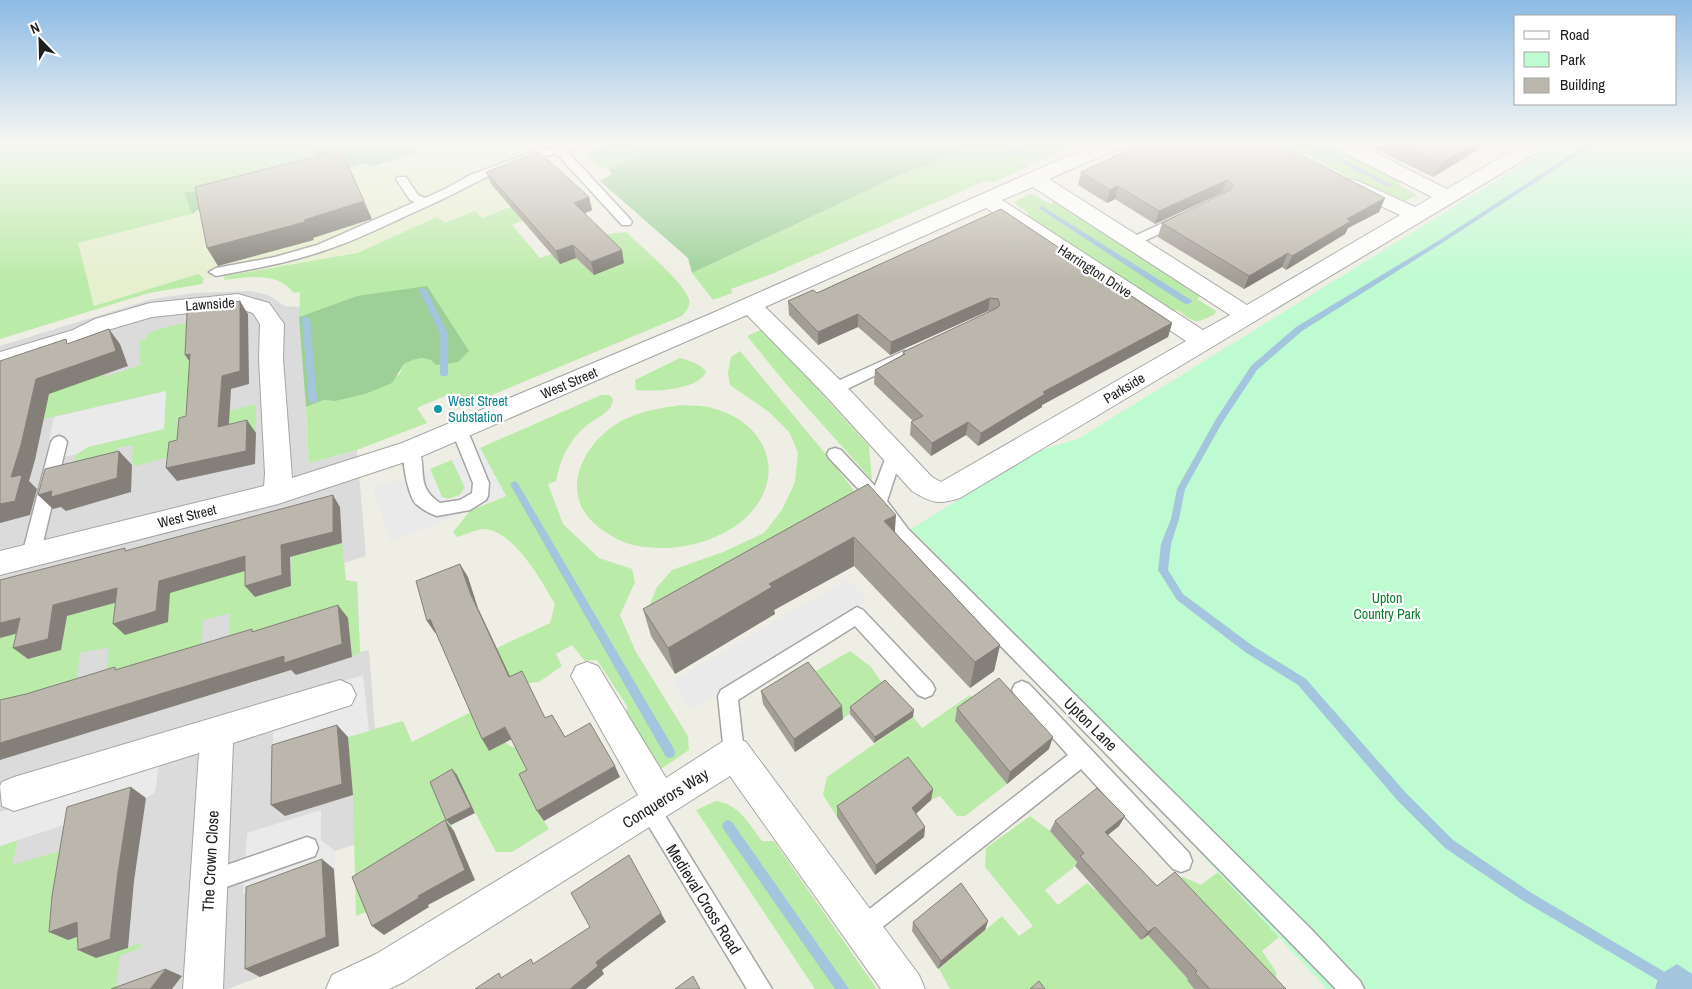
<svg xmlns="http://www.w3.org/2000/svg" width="1692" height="989" viewBox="0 0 1692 989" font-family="'Archivo Narrow',sans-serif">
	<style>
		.residential { fill: #dcdbdb }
		.farmland { fill: #e6efce }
		.grass { fill: #bbeba8 }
		.forest { fill: #9cd097 }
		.park { fill: #bffbd0 }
		.parking { fill: #eaeaea }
		.water { fill: #a3c5de }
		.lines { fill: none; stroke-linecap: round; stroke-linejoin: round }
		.stream { fill: #a3c5de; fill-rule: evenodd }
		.lane-casing { stroke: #a5a5a5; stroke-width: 3 }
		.street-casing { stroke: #a5a5a5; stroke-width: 2 }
		.lane { fill: #fff; fill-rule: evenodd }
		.street { fill: #fff; fill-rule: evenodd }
		.wall { fill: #a29d95 }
		.shaded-wall { fill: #848079 }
		.building { fill: #bcb7ad; stroke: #848079 }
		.culture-dot { fill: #0f9aa8; stroke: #fff; stroke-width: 2 }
		.labels { text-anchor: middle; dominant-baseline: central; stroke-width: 4.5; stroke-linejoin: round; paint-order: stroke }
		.street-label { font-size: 14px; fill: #1e1e1e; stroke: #fff }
		.culture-label { font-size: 14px; fill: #0d838f; stroke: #fff; text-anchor: start }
		.park-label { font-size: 14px; fill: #08802b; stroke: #fff }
		.near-street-label { font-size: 16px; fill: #1e1e1e; stroke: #fff }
	</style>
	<rect width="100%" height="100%" fill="#efeee4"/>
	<polygon class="residential" points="251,291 268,295 285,306 300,307 309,463 357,450 366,556 344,563 346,580 357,582 360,652 369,650 375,729 403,721 354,800 354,845 335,851 335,869 300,883 260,977 227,989 94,989 0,908 18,841 0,846 0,346 152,299 194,293"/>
	<polygon class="farmland" points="410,142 533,142 543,152 549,162 571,184 481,218 475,211 445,223 436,217 357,253 204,279 198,274 94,306 78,243 192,215 205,205 325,173 417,153"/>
	<g class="grass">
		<polygon points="0,142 322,142 316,150 313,167 218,193 185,192 192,214 78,243 94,306 198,274 204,279 202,284 149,293 0,339"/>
		<polygon points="667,142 677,142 608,169 606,167 601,169 585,152 610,144 653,147"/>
		<polygon points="976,142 1083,142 993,182 985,181 774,273 731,289 732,293 713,300 692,273 900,175 966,149"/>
		<polygon points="1280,142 1320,142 1400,182 1398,184 1417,195 1405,201 1383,191 1380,193"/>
		<path d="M571,184L582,196L512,225L540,258L552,254L560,264L576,258L594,275L624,263L597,235L626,232C641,247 682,280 689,299C691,306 686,311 682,316L458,409L447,395L417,408L427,423L357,450L309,463L306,407L324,400L335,401L399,375L404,364L413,360L422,358L431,360L458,362L357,296L299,317L300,292L294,293C277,271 248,277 224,280L225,276L357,253L437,217L445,223L475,211L482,218Z"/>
		<path d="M1030,194H1034L1049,204L1055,202L1201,296L1197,299L1216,311L1215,314C1194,325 1196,323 1177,310L1172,313L1026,216L1029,214L1014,202Z"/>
		<polygon points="197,320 204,417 256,404 256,433 136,466 132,462 133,445 117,448 115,466 74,462 77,454 88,447 164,429 166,391 43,419 0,402 104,361 105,377 141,365 139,341 146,339 147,334 159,329"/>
		<polygon points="763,329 869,446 872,480 787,385 747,336"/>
		<polygon points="740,351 829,458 856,493 646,614 657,587 672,570 723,552 764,533 782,510 795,482 798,452 789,432 769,412 730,385 728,373 731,357"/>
		<path d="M680,358C690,361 700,363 706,372C699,390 653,392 636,390L635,380Z"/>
		<path d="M601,395H609L613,399C612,414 596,417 586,426C569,440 560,460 556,481L548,484L563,524L599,558L632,569L635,582L620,615L636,652L688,736L689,750L658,771L626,718L627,706L597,660L585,661L572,645L556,654L562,666L539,682L528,683L513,691L497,648L550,623L555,604C541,580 516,534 486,529C478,528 465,535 457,537L453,532L470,511L506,496L480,448Z"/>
		<path d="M681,405C691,406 702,405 712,408C770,423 790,481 741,522C720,538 693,547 667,548C652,548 632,547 619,540C604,532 590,523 582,508C565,474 594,435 623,420C642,411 661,408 681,405Z"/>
		<polygon points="452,460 465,487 460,495 448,499 442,497 430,469"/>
		<polygon points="342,543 346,580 357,582 360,653 352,657 348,619 228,653 230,613 203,620 201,661 105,687 109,647 80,653 75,696 0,760 0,638 34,629 28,659 61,650 66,616 132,599 128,607 125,634 166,594 256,563 255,597 291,586 291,557"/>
		<polygon points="850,651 871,667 885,687 841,720 809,675"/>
		<polygon points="970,695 978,704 955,721 1007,784 965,816 957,816 940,796 931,800 837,817 823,795 827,777 913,717 922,728"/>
		<polygon points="473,711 510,746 517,748 534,781 544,821 549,829 512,852 496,852 456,776 451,825 454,831 373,909 356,916 353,800 348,737 403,721 412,742"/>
		<path d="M716,801C739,804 749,824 762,841H774L877,989H815L696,810Z"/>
		<polygon points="1030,816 1050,831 1077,861 1073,868 1045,890 1058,905 1087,883 1099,893 1141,940 1148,935 1176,965 1167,882 1183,877 1201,885 1218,872 1279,937 1262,951 1276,972 1277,989 1187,980 1194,989 950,989 939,969 1002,916 1019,936 1033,926 985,867 986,848"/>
		<polygon points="18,840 12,865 80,845 68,940 131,919 97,958 141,943 141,948 120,956 116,989 0,989 0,846"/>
	</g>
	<g class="forest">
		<polygon points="322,142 410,142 417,153 370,167 367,163 205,205 192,214 184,192 200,192 313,167 316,150"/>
		<polygon points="677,142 976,142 966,149 900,175 692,273 688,258 600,181 612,174 608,169"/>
		<polygon points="427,286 469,351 458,362 436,365 431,360 422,358 413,360 404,364 392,383 365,394 335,401 324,400 306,407 299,317 357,296"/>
	</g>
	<polygon class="park" points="1559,142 1692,142 1692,989 1327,989 1187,839 1030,677 942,591 902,534 1041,450 1078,439"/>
	<g class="parking">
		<polygon points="166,391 164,429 88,447 77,454 45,461 54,417"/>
		<polygon points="480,448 506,496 390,542 373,488 430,469 442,497 448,499 460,495 465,487 452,460"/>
		<polygon points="847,579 868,600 691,709 672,681"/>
		<polygon points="363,675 369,731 273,759 273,731 324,715 323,687"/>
		<polygon points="159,765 155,793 146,798 0,846 0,812"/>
		<polygon points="321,810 321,840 335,851 335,869 260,897 243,893 247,833"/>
	</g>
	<polygon class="water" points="1677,964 1692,974 1692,989 1655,989 1659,975"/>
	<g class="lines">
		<g class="stream">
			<polygon points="1027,142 1036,142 1009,156 1004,155"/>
			<polygon points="1302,142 1310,142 1394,186 1389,187"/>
			<polygon points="1590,142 1598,142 1442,243 1302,331 1257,370 1222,423 1185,489 1179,519 1171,544 1168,570 1183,594 1253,646 1306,679 1406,793 1453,840 1530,892 1663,971 1665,975 1663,979 1659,981 1522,900 1445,848 1398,801 1298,685 1245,652 1177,600 1158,570 1161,544 1171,519 1177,489 1216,419 1251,366 1296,327 1438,241"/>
			<polygon points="1042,206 1191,300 1192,302 1188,304 1185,304 1040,209 1039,208"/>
			<polygon points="420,288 423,288 427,290 448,334 448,374 447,376 441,376 440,374 440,334 419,290"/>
			<polygon points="303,317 309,317 310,319 317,401 313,404 309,401 302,319"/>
			<polygon points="514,481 517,482 674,749 675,753 674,757 670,758 666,757 511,486 510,484"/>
			<polygon points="728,820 732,822 849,989 835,989 724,830 722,826 724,822"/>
		</g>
		<g class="lane-casing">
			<g id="lane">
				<path d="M569,142H585L567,151L630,219L632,222L630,225H622L557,154C511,159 469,188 428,206C394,221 358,240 323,251C288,263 252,269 216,276L209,272L216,268L275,257L317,245L415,202L410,200L396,179L398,177H406L418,195L425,198L445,189L470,175L539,150L558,147Z"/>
				<polygon points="1180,215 1186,219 1184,222 1136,245 1128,245 1126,242 1128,239"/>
				<polygon points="904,351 909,353 911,356 909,359 839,393 829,393 827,389 829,385"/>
				<path d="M459,423L464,425L467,429L489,483L488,496L486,500L470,510L437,516C430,514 422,509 416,504C408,496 400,455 405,446L411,444L417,446C429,467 413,485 440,503L460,500L472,493L473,483L451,429L454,425Z"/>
				<polygon points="59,436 64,438 67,442 40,555 37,560 31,562 25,560 22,555 51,442 54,438"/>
				<polygon points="835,448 841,450 875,486 888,451 894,449 900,451 902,455 887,501 908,529 1311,929 1360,981 1364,989 1336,989 896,539 864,495 829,458 827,454 829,450"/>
				<polygon points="857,607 863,610 932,683 935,689 932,695 925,698 918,695 855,626 738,700 744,753 741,760 734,762 727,760 724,753 718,696 721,690"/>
				<polygon points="1022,681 1029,684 1189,853 1192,861 1189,869 1181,872 1173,869 1081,769 870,937 862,940 854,937 851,929 854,921 1068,755 1015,696 1012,690 1015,684"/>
				<polygon points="649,798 656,801 772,989 747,989 642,815 639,808 642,801"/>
				<polygon points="307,837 315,840 318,848 315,856 209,893 201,890 198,882 201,874"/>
			</g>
		</g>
		<g class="street-casing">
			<g id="street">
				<path d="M1100,142H1126L1124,146L1049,179L1247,305L1400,215L1344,189L1341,185L1344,181L1351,179L1358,181L1415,207L1432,197L1331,146L1329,142H1354L1447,189L1526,142H1549L1547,146L960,498C938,505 931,503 912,491L825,395L747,315L420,457L278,504L0,575V551L264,486L265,474L259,359L260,324L253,313L237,308L152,317L111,329L89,340L7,366L0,364V352L73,330L95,319L150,303L238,294L269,303L284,324L283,359L292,478L402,443L708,315ZM1033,187L1230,315L1203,330L1002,200ZM986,208L1186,341L941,482L932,477L843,383L765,307Z"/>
				<polygon points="587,662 598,666 666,778 722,742 734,737 746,742 919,975 925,989 881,989 730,776 404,982 389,989 326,989 332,975 376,954 638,795 571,676 576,666"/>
				<polygon points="340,680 351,685 356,695 351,705 233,743 223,989 183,989 199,753 14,811 2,806 0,786 2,782 14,777"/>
			</g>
		</g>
		<use href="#lane" class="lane"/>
		<use href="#street" class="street"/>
	</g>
	<g class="wall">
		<polygon points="1146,142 1385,198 1379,212 1348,228 1345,234 1286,270 1282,267 1244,289 1158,237 1162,223 1223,194 1222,193 1155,224 1115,199 1107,203 1078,185 1081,172"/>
		<polygon points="1362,142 1491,142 1433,177"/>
		<polygon points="486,172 589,197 592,210 585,213 624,263 594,275 576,258 560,264 491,184"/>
		<polygon points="1001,209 1172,323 1168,337 1042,405 1042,407 978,446 966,435 931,456 910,435 911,422 913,421 874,384 875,370 902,355 903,352 990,312 988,311 890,355 858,327 818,345 789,315 788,301 817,293"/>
		<polygon points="868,484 895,532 1000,645 994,671 970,688 854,566 774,610 775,614 675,674 651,636 643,609"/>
		<polygon points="761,691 843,719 795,752 763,704"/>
		<polygon points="850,707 913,717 874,743 850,714"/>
		<polygon points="957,708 1049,749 1007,784 955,721"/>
		<polygon points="933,789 931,800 916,814 925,827 924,837 875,875 837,817 837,806"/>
		<polygon points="1125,816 1119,826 1108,835 1157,886 1286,989 1194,989 1187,980 1188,979 1148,935 1141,940 1075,866 1077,862 1050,831 1055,821"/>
		<polygon points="988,921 985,930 938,969 912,931 913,922"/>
	</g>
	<g class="shaded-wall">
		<polygon points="1475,142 1491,142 1433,177 1441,163"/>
		<polygon points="1227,180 1222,193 1155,224 1159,211"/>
		<polygon points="1118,186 1115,199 1107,203 1110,190"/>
		<polygon points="589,197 592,210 578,216 574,203"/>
		<polygon points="1385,198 1379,212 1348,228 1345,234 1286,270 1292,256 1347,219"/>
		<polygon points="364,201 372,219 313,238 314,240 218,266 207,248 304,220"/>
		<polygon points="573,245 576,258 560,264 556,251"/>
		<polygon points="622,250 624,263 594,275 591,262"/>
		<polygon points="1288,253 1282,267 1244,289 1249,276"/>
		<polygon points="990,298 988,311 890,355 891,342"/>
		<polygon points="240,301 248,314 249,384 231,389 228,440 218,427 222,376"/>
		<polygon points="858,314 858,327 818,345 818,332"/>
		<polygon points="1172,323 1168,337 1042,405 1042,407 978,446 981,433 1043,392"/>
		<polygon points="109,329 120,344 128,366 49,394 35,460 29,481 37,489 30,515 0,523 0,504 11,477 36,379"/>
		<polygon points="190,354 194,368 185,355"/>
		<polygon points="247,420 256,433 255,464 177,481 166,468"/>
		<polygon points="968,422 966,435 931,456 932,443"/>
		<polygon points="119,451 132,465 131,492 66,511 61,507 53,509 38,495"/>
		<polygon points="333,495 340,507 342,543 290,557 291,586 255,597 245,586 281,545"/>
		<polygon points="896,515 894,543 884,521"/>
		<polygon points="854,537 854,566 774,610 775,614 675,674 668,648 769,584"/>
		<polygon points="245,556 255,568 170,593 168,622 125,635 113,624 159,581"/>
		<polygon points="460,564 468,577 478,608 516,689 509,677 471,595"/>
		<polygon points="117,588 129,599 67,616 61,650 28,659 13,648 53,605"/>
		<polygon points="338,605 348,618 352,657 296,675 291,670 0,760 0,743"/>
		<polygon points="20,618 34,629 0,638 0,623"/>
		<polygon points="430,619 438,632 435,633 427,621"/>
		<polygon points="1000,645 994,671 970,688 975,662"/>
		<polygon points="842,706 843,719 795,752 794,739"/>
		<polygon points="914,710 913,717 874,743 875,737"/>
		<polygon points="337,725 348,737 353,795 285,816 271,805"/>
		<polygon points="505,727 512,739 489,751 482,739"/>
		<polygon points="1053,737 1049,749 1007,784 1010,772"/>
		<polygon points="615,766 620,777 544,821 537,811"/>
		<polygon points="452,769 457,775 475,813 451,825 446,820"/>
		<polygon points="131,787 146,798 134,881 128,948 96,958 78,950 118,872"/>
		<polygon points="933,789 931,800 910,819 912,808"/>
		<polygon points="1125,816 1119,826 1099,842 1105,832"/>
		<polygon points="445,820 454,831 475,880 428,905 429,907 384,935 372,926"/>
		<polygon points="925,827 924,837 875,875 876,865"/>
		<polygon points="322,859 334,869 339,946 260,977 245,969"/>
		<polygon points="661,913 666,922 602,970 604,974 586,989 570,989 596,962"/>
		<polygon points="988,921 985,930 938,969 941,961"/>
		<polygon points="77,922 95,931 68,940 49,932"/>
		<polygon points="1155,927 1148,935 1141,940 1148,932"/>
		<polygon points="166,969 182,976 172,989 150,989"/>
	</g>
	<g class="building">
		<polygon points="1146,142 1276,142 1385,198 1347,219 1351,221 1292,256 1288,253 1249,276 1162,223 1230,190 1234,185 1227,180 1159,211 1118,186 1110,190 1081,172"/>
		<polygon points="1398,142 1475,142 1441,163"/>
		<polygon points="341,150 364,201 304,220 305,222 207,248 195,187"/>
		<polygon points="539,152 589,197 574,203 622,250 591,262 573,245 556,251 486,172"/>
		<polygon points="1001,209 1172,323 1043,392 1045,394 981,433 968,422 932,443 911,422 923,416 875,370 905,354 903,352 997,308 1000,305 998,299 990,298 891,342 858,314 818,332 788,301 813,290 817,293"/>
		<polygon points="240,301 240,371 222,376 218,427 247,420 246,451 166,468 169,442 177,440 179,418 186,416 190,354 185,355 187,313"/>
		<polygon points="109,329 116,351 36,379 21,445 11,477 22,475 15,501 0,504 0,361 66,339 67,344"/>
		<polygon points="119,451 117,478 51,497 52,491 38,495 45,469"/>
		<polygon points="868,484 896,515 884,521 1000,645 975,662 854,537 769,584 772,587 668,648 643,609"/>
		<polygon points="333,495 333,532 281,545 282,575 245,586 245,556 159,581 156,611 113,624 117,588 53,605 48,639 13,648 20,618 0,623 0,580 125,548 125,551"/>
		<polygon points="460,564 471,595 509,677 522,671 545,718 552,715 565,737 590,723 615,766 537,811 519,774 527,770 505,727 482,739 430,619 427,621 416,581"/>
		<polygon points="338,605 342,644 284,663 284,656 0,743 0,700 26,694 115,667 115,670 252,629 252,632"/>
		<polygon points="808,662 842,706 794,739 761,691"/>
		<polygon points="999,678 1053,737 1010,772 957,708"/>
		<polygon points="885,680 914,710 875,737 850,707"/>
		<polygon points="337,725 342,784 271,805 272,745"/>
		<polygon points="908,757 933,789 912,808 925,827 876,865 837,806"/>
		<polygon points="452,769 471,807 446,820 430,782"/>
		<polygon points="131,787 118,872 110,939 78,950 77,922 49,932 52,896 67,807"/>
		<polygon points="1097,788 1125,816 1105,832 1157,886 1175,872 1286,989 1210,989 1195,973 1197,971 1155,927 1148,932 1080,856 1084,853 1055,821"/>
		<polygon points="445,820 465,870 418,896 419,898 372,926 352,877"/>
		<polygon points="629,855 661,913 596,962 598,966 570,989 475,989 499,973 501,978 531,959 533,964 590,927 571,893"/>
		<polygon points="322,859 326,937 245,969 246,887"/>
		<polygon points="961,883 988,921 941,961 913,922"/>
		<polygon points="166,969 150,989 111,989"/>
		<polygon points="693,976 700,989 675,989"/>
		<polygon points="1039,981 1045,989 1030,989"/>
	</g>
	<linearGradient id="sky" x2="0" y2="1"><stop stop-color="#8cbbe4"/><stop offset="0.51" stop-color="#f8f7f3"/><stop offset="1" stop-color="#f8f7f3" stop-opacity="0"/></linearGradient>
	<rect width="1692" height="281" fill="url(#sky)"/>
	<circle class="culture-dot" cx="438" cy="409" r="5"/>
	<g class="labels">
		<g class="street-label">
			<text transform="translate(1095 271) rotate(33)">Harrington Drive</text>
			<text transform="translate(210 304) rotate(-4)">Lawnside</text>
			<text transform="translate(569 383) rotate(-23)">West Street</text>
			<text transform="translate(1124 388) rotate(-31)">Parkside</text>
			<text transform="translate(187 516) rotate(-14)">West Street</text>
		</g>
		<g class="culture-label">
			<text x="448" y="401">West Street<tspan x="448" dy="16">Substation</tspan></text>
		</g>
		<g class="park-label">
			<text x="1387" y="598">Upton<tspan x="1387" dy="16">Country Park</tspan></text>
		</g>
		<g class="near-street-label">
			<text transform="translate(1091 724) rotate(45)">Upton Lane</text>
			<text transform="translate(665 798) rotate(-32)">Conquerors Way</text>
			<text transform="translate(210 861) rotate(-87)">The Crown Close</text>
			<text transform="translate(704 899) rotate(58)">Medieval Cross Road</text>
		</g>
	</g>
	<rect x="1514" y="15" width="162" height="90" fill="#ffffff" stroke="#a5a5a5"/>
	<rect x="1524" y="31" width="25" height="8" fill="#ffffff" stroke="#a5a5a5"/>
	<text x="1560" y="40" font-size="15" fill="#1e1e1e">Road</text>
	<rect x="1524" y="52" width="25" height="15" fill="#bffbd0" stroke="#a5a5a5"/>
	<text x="1560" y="65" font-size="15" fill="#1e1e1e">Park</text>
	<rect x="1524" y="78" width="25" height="15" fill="#bcb7ad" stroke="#a5a5a5"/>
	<text x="1560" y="90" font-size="15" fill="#1e1e1e">Building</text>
	<g transform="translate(40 40) rotate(337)" stroke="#ffffff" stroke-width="4" paint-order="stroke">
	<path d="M0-4L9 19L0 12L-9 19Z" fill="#1e1e1e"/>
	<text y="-8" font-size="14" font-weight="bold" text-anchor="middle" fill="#1e1e1e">N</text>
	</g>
</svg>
